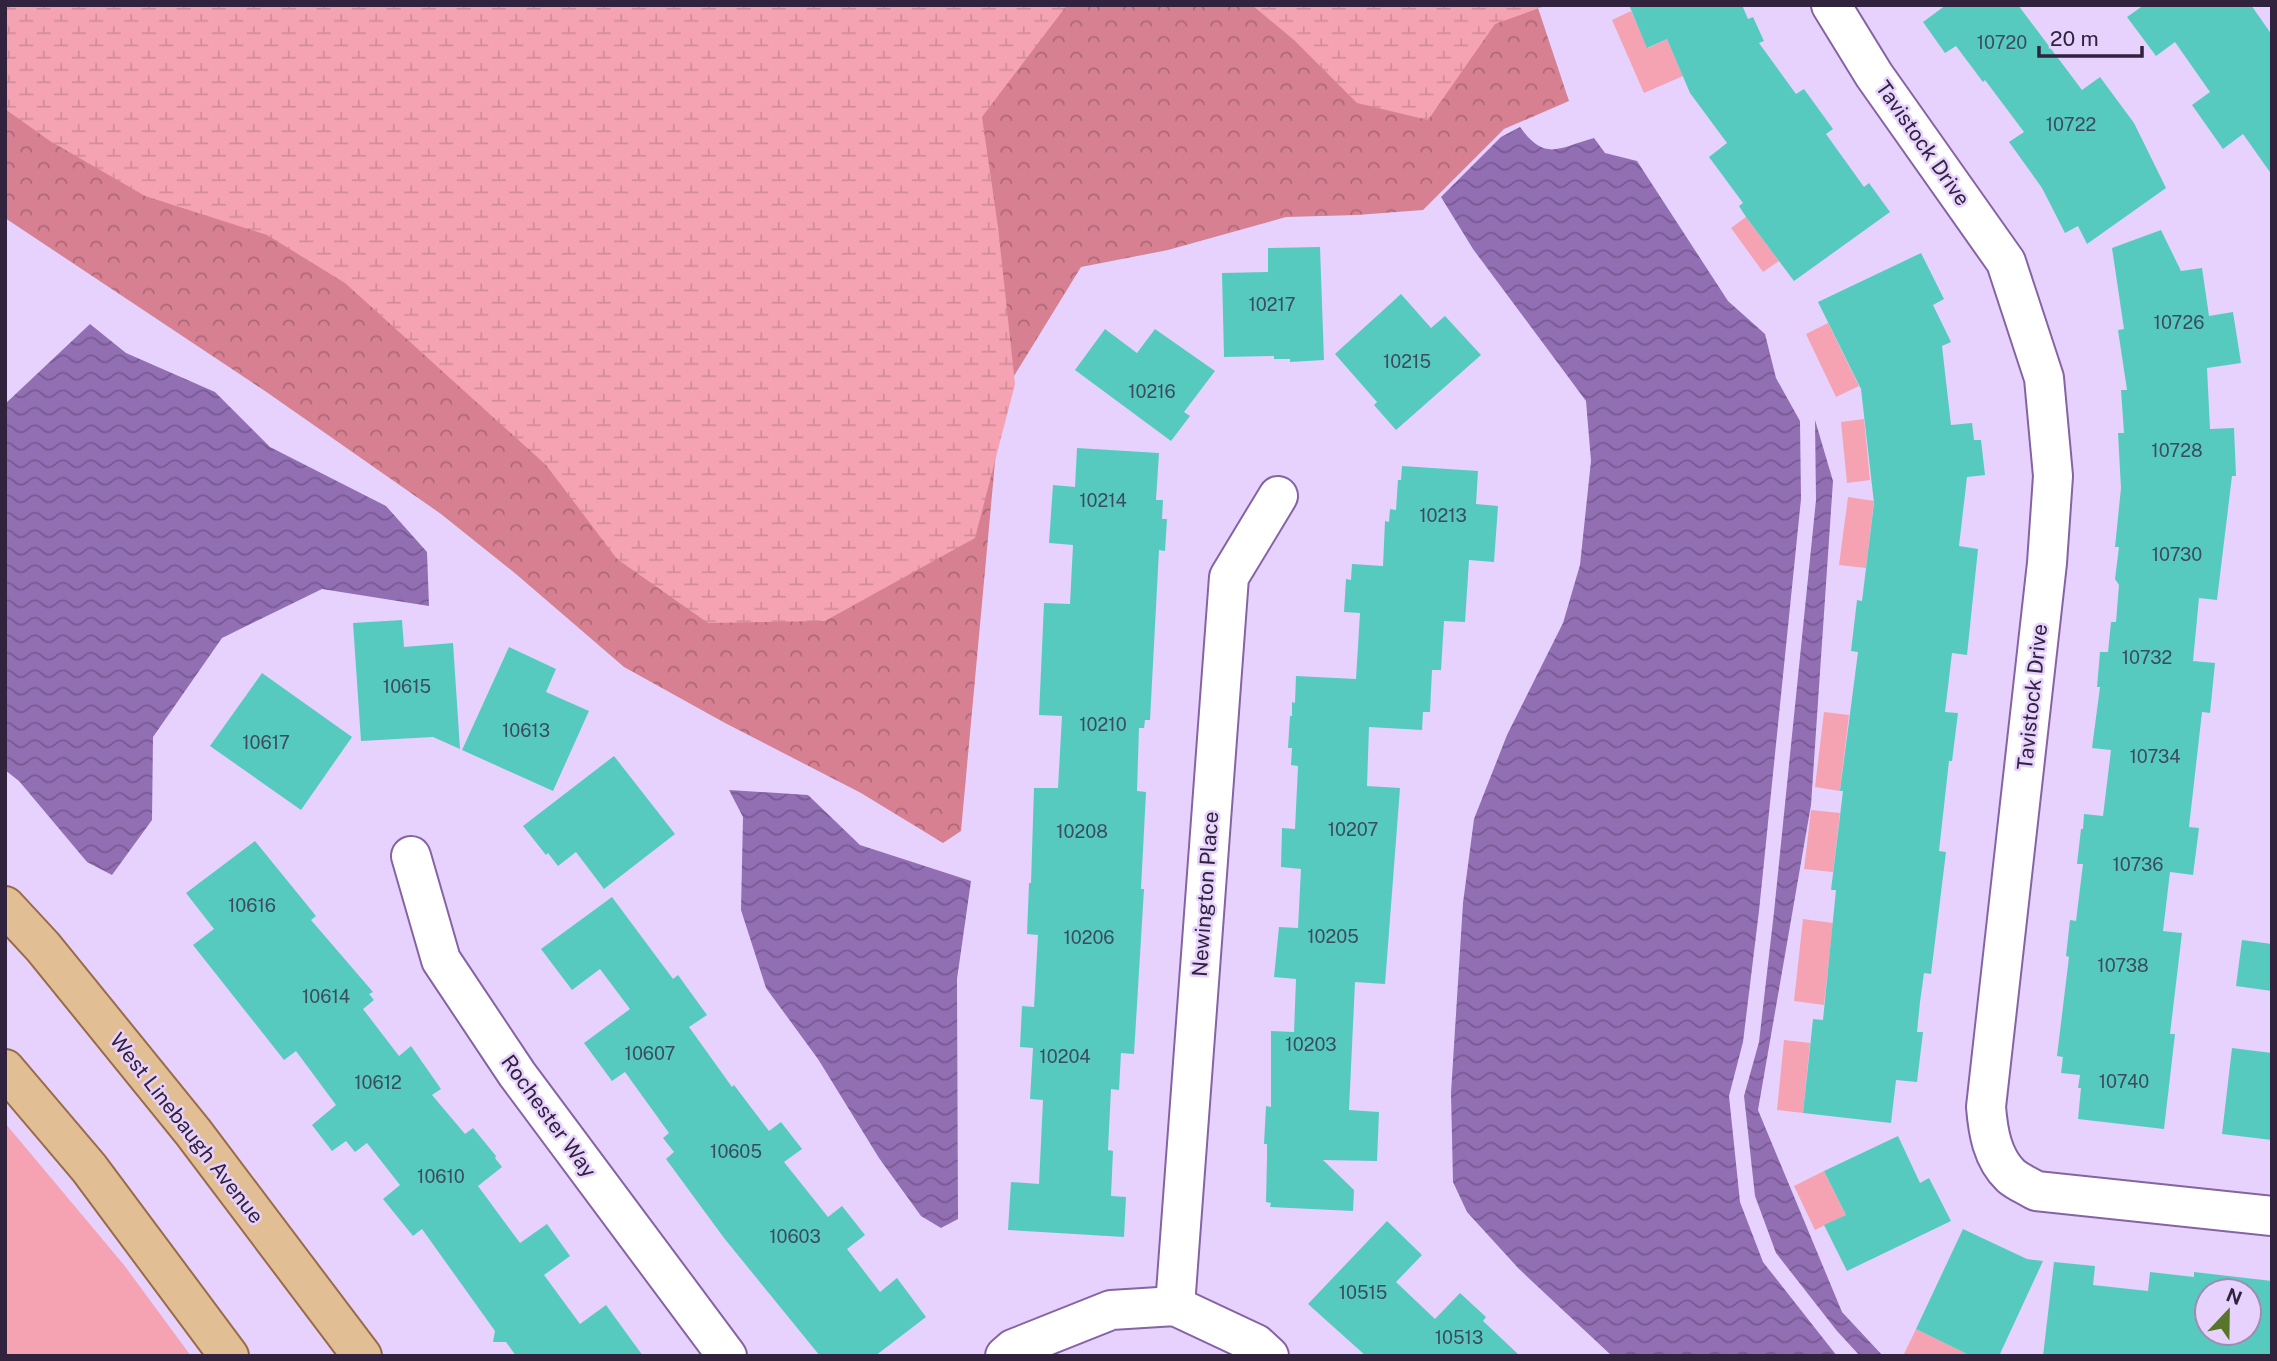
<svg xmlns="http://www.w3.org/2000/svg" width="2277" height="1361" viewBox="0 0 2277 1361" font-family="'Public Sans',sans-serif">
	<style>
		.grass { fill: #f5a3b2 }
		.forest { fill: url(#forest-crowns) }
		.wetland { fill: url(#wetland-marsh) }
		.water { fill: url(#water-waves) }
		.building { fill: #57cac0; fill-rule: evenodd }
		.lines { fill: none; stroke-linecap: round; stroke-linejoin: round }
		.minor-casing { stroke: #8563a4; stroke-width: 42 }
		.major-casing { stroke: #986b49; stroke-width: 42 }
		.minor { stroke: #fff; stroke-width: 38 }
		.major { stroke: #e2be95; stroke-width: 38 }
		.labels { text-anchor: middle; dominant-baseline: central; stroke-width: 5; stroke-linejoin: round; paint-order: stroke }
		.number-label { font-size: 18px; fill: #3a4c5e }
		.street-label { font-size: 21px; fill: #31223e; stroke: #e7d2fd }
	</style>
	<defs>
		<pattern id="forest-crowns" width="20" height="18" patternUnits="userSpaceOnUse" patternTransform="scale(1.75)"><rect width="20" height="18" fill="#d68091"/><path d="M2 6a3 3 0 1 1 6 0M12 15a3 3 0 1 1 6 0" fill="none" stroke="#ae6878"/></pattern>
		<pattern id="wetland-marsh" width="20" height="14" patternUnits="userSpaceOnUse" patternTransform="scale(1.75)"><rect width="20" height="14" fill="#f5a3b2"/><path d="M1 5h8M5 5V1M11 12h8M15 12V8" fill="none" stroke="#d28c9a"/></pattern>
		<pattern id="water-waves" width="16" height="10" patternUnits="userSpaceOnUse" patternTransform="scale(1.75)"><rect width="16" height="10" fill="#926eb3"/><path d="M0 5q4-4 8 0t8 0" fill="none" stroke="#785a93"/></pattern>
	</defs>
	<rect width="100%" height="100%" fill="#e7d2fd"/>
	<g class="grass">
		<polygon points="1631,11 1648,48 1667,39 1683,76 1644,93 1612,20"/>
		<polygon points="1746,217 1779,261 1763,272 1731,228"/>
		<polygon points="1828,323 1859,386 1836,397 1806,334"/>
		<polygon points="1864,419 1870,480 1847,483 1841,422"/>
		<polygon points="1848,497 1874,501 1866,568 1839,565"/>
		<polygon points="1824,712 1849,715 1840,791 1815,787"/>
		<polygon points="1811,810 1840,813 1833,872 1804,869"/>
		<polygon points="1803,919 1833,923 1824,1005 1794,1001"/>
		<polygon points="1784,1040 1810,1043 1803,1113 1777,1110"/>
		<polygon points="5,1123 124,1265 191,1356 5,1356"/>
		<polygon points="1824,1171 1846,1215 1815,1230 1794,1186"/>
		<polygon points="1916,1329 1971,1356 1904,1354"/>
	</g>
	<polygon class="forest" points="5,5 1537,5 1569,101 1504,129 1423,210 1357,215 1286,217 1168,250 1081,267 1001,397 961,831 943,843 861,793 725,723 624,667 516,574 441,514 265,391 5,218"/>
	<g class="wetland">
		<polygon points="5,5 1067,5 982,117 998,227 1015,384 975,538 825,621 708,623 617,559 546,465 345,283 267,235 145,196 50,141 5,109"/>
		<polygon points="1252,5 1548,5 1495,24 1428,120 1357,103 1294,40"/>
	</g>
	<g class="water">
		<path d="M1520,127C1545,162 1558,148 1594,138L1605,153L1637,161L1728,301L1765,334L1776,378L1800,421L1801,499L1759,911L1743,1042L1729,1096L1740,1202L1763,1262L1837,1356H1612L1519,1269L1467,1212L1453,1182L1451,1093L1463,903L1474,819L1507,735L1563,623L1580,565L1591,461L1586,401L1473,249L1441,197L1501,137Z"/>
		<polygon points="90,324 126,353 215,392 270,447 386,506 427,552 429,606 322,589 222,638 153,737 152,820 112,875 87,862 19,781 5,770 5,404"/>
		<polygon points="1815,420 1833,481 1811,805 1758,1110 1842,1312 1883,1356 1860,1356 1837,1331 1776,1253 1755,1196 1744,1096 1759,1042 1774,912 1816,500"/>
		<polygon points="729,790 808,795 860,845 971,881 957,979 958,1219 941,1228 921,1216 879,1158 818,1059 766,988 741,910 743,817"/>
	</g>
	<g class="building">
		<polygon points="1629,5 1742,5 1748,19 1753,17 1764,41 1759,43 1796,94 1804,89 1833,129 1826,134 1864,187 1869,183 1890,212 1794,281 1746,217 1739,206 1743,203 1709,157 1727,143 1690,93 1667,39 1647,48"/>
		<polygon points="1946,5 2018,5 2082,90 2100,77 2134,123 2166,188 2087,244 2078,226 2065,233 2042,188 2009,142 2024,132 1985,80 1983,82 1956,46 1945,53 1923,22"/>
		<polygon points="2144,5 2251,5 2272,35 2272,175 2243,134 2223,149 2192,105 2210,92 2175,42 2156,56 2127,17"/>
		<polygon points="2161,230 2181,271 2202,268 2209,316 2233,312 2241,363 2207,368 2210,429 2234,428 2236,476 2232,476 2217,600 2199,598 2193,661 2215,663 2210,713 2202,712 2189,827 2199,828 2193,875 2170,872 2163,931 2182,933 2170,1034 2175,1034 2164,1129 2078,1119 2081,1088 2078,1088 2080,1075 2061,1073 2063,1057 2057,1056 2069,957 2066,956 2070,920 2076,921 2083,864 2077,864 2081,829 2083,829 2084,814 2103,816 2111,750 2092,748 2100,687 2097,687 2100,652 2108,652 2111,622 2116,622 2119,585 2115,579 2119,547 2115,547 2121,488 2118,433 2124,433 2121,390 2127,390 2118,330 2124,329 2112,248"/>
		<polygon points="1320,247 1324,360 1290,362 1290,359 1274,359 1274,356 1224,357 1222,273 1268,272 1268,248"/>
		<polygon points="1921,253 1944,299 1933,305 1951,342 1942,346 1951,425 1972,423 1974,440 1981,440 1985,475 1967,477 1959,546 1978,549 1967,655 1952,653 1945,712 1958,713 1952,761 1949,761 1939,851 1946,852 1931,974 1924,973 1920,1002 1917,1032 1923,1032 1917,1082 1896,1080 1891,1123 1803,1113 1813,1019 1823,1020 1836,890 1831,890 1843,791 1840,791 1858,652 1851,651 1857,600 1862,601 1874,503 1861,389 1818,302"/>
		<polygon points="1401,294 1431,328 1445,316 1481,355 1396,430 1374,405 1377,402 1335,354"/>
		<polygon points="1105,329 1137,353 1155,329 1215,371 1184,412 1190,416 1171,441 1075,370"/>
		<polygon points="1077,448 1159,453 1156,500 1163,500 1162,519 1167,519 1165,551 1159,550 1150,720 1145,720 1144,728 1139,728 1137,791 1146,792 1141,889 1144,889 1134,1054 1121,1053 1119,1090 1111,1089 1108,1150 1113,1151 1111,1196 1126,1197 1124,1237 1008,1230 1011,1182 1039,1184 1043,1100 1030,1099 1033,1048 1020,1047 1022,1006 1034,1007 1038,935 1027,934 1029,883 1031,883 1034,788 1058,788 1062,716 1039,715 1044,603 1070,604 1073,545 1049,543 1053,485 1075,487"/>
		<polygon points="1402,466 1478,471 1476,504 1498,506 1494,562 1469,560 1465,622 1444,621 1441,670 1432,670 1430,712 1423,712 1422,730 1369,727 1367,786 1400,788 1385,984 1355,982 1349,1110 1379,1112 1377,1161 1323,1160 1354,1190 1353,1211 1270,1207 1271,1203 1266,1202 1267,1158 1267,1144 1264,1144 1266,1106 1271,1107 1271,1031 1294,1032 1296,979 1274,977 1279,927 1298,928 1301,869 1281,867 1282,828 1295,829 1298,766 1291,765 1292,748 1288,748 1290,716 1292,716 1292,702 1295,703 1296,676 1356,679 1360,613 1344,612 1346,579 1351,580 1352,564 1383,566 1385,521 1389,522 1390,509 1396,510 1398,480 1401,480"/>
		<polygon points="402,620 404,647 453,643 460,749 433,737 361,741 353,623"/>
		<polygon points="509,647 556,669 546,692 589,711 553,791 462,750"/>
		<polygon points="262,673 352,737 301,810 210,746"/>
		<polygon points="614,756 675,834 604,889 576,852 558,866 548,853 546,855 523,826"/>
		<polygon points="255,841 316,916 311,920 373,992 369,994 374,1000 363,1009 399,1056 411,1046 441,1089 432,1095 465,1134 473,1128 496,1156 495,1158 502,1167 478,1186 520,1243 547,1224 570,1256 544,1275 580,1324 606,1305 643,1356 516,1356 506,1342 493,1342 495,1331 422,1229 413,1236 383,1199 400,1185 367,1143 355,1152 346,1141 332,1151 312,1125 336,1105 296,1051 284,1060 193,945 214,929 186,893"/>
		<polygon points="612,897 673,979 678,975 707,1015 689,1027 732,1087 734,1085 769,1131 781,1122 802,1149 784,1162 828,1217 842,1206 865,1235 847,1249 880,1292 897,1278 926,1317 875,1356 820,1356 724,1238 666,1159 674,1152 663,1138 669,1133 625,1072 612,1081 584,1043 630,1009 600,969 572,990 541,949"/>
		<polygon points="2242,940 2272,944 2272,991 2236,986"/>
		<polygon points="2232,1048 2272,1053 2272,1140 2222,1134"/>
		<polygon points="1898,1136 1920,1183 1929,1178 1951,1221 1847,1271 1824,1225 1846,1215 1824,1171"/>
		<polygon points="1387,1221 1422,1255 1396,1282 1435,1319 1460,1293 1486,1317 1483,1321 1520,1356 1366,1356 1308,1304"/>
		<polygon points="1963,1229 2027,1259 2043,1261 1999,1356 1971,1356 1916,1329"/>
		<path d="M2054,1262L2095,1266L2093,1285L2148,1291L2150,1272L2194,1277V1272L2272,1281V1356H2043ZM2207,1291H2249V1333H2207Z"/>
	</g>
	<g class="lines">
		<g class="minor-casing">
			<g id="minor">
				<path d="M1831,5L1874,75L2006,262L2044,378L2053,476L2047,563L1986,1107C1988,1131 1992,1158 2011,1176C2018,1182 2028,1186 2036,1191L2272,1216"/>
				<polyline points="411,856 441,960 517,1074 727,1356"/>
				<polyline points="1175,1306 1229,577 1278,496"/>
				<polyline points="1005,1356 1013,1349 1111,1310 1175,1306 1256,1344 1269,1356"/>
			</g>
		</g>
		<g class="major-casing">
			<g id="major">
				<polyline points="5,906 43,947 193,1132 362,1356"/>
				<polyline points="5,1069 89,1168 229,1356"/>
			</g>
		</g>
		<use href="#minor" class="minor"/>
		<use href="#major" class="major"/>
	</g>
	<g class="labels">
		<g class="number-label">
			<text x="2002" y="42">10720</text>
			<text x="2071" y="124">10722</text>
			<text x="1272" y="304">10217</text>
			<text x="2179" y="322">10726</text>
			<text x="1407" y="361">10215</text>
			<text x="1152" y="391">10216</text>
			<text x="2177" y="450">10728</text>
			<text x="1103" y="500">10214</text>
			<text x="1443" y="515">10213</text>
			<text x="2177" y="554">10730</text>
			<text x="2147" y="657">10732</text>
			<text x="407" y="686">10615</text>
			<text x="1103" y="724">10210</text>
			<text x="526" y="730">10613</text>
			<text x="266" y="742">10617</text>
			<text x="2155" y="756">10734</text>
			<text x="1353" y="829">10207</text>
			<text x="1082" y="831">10208</text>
			<text x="2138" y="864">10736</text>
			<text x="252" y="905">10616</text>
			<text x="1333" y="936">10205</text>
			<text x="1089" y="937">10206</text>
			<text x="2123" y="965">10738</text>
			<text x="326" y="996">10614</text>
			<text x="1311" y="1044">10203</text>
			<text x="650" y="1053">10607</text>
			<text x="1065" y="1056">10204</text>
			<text x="2124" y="1081">10740</text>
			<text x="378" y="1082">10612</text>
			<text x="736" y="1151">10605</text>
			<text x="441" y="1176">10610</text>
			<text x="795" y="1236">10603</text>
			<text x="1363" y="1292">10515</text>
			<text x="1459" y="1337">10513</text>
		</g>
		<g class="street-label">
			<text transform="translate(1923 143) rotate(55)">Tavistock Drive</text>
			<text transform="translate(2032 697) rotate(-84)">Tavistock Drive</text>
			<text transform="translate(1205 894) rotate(-86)">Newington Place</text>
			<text transform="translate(549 1116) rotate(54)">Rochester Way</text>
			<text transform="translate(187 1128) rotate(52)">West Linebaugh Avenue</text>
		</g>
	</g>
	<rect width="2277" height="1361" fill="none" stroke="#31223e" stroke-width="14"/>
	<g transform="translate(2228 1312) rotate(22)"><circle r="33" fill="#e7d2fd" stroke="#9e8cb1" stroke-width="2"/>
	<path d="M0-5L12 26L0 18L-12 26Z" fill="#59752a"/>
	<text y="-10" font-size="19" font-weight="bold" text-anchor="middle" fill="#31223e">N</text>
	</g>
	<path d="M2039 46v10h103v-10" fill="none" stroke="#31223e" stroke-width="3.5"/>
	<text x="2050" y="46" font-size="21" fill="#31223e" stroke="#e7d2fd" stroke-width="5" paint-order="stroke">20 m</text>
</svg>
